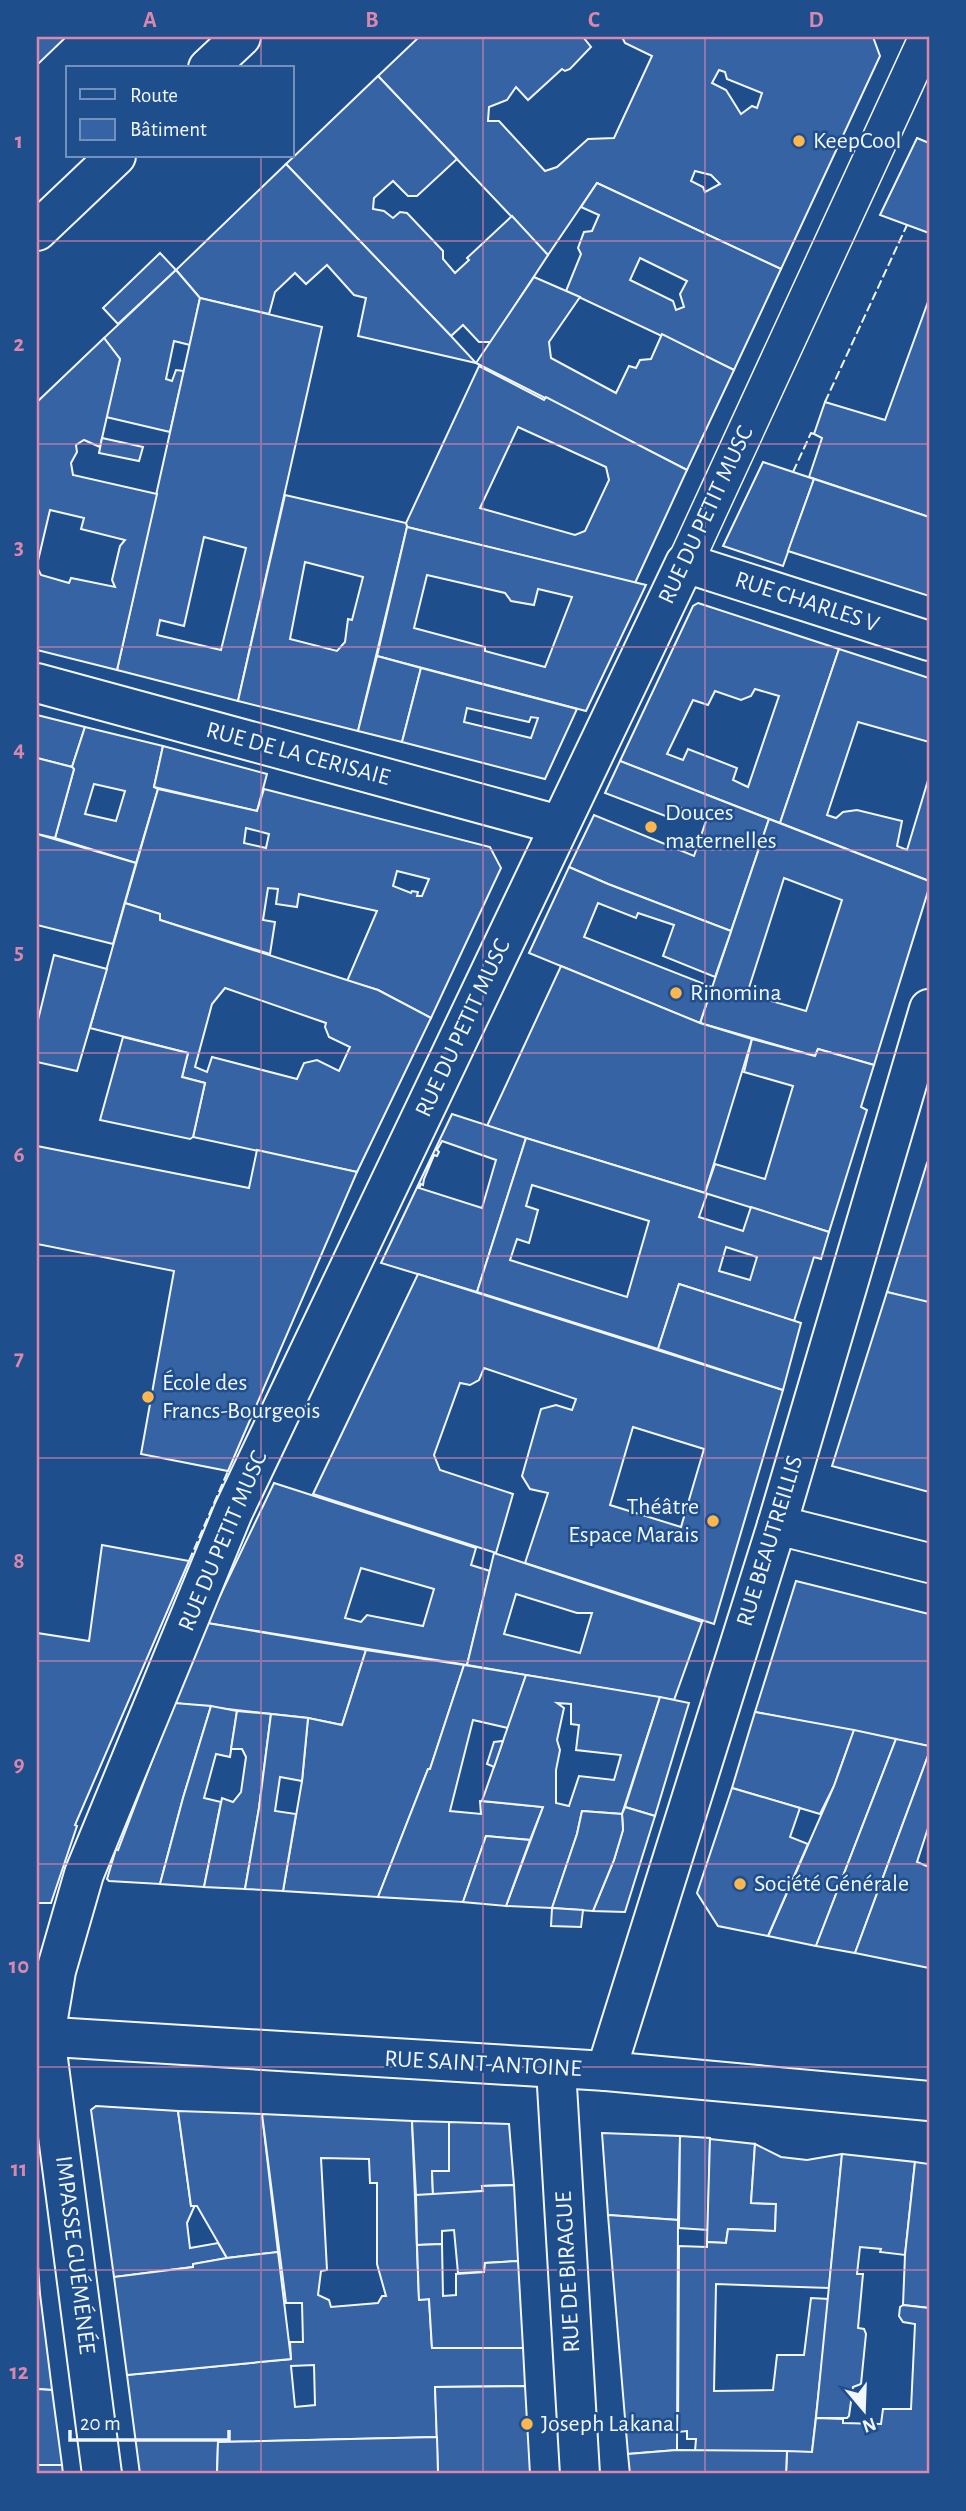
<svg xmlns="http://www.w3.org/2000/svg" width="966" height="2511" viewBox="0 0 966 2511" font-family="'Alegreya Sans',sans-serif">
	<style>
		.building { fill: #3563a3; stroke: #f2f6ff; stroke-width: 2; fill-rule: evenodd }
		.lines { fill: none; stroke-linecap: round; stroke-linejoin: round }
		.pedestrian-casing { stroke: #f2f6ff; stroke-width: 38 }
		.minor-casing { stroke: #f2f6ff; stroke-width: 42 }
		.primary-casing { stroke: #f2f6ff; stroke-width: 42 }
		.pedestrian { stroke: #1f4e8c; stroke-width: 35 }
		.minor { stroke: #1f4e8c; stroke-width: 38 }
		.primary { stroke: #1f4e8c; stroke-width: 38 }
		.fence { stroke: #f2f6ff; stroke-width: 2; stroke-dasharray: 9 3.5; stroke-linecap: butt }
		.grid { fill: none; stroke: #da87ad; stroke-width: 2; stroke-opacity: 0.55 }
		.poi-dot { fill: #ffb74d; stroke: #1f4e8c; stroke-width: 2.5 }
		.labels { text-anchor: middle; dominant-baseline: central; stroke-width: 5; stroke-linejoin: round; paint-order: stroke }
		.poi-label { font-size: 24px; fill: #f2f6ff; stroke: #1f4e8c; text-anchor: start }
		.street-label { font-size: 24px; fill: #f2f6ff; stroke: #1f4e8c }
		.neatline { fill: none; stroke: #da87ad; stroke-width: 2.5 }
		.grid-label { font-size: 23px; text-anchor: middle; font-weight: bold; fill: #da87ad }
	</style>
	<rect width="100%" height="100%" fill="#1f4e8c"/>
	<g class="building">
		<polygon points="37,37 66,37 37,65"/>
		<path d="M419,37H583L591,47L570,69L565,71L562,69L528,100L516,87L507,100L489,107L488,121H499L545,171L557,167L588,139L614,138L652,56L625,43L622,37H873L880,56L781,269L597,183L548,255L378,76ZM719,70L725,72L727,79L762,93L757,108L752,106L741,114L726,90L712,83ZM695,171L711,175L720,184L705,192L703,187L691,181Z"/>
		<polygon points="378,76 457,159 417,196 408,196 393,181 374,198 373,209 384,211 393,218 400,212 407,213 443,251 443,259 455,273 469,260 467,258 512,216 548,255 491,342 479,342 463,325 451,336 286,164"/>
		<polygon points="917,138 929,143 929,233 880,215"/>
		<polygon points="286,164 451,336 476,363 358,336 366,298 354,295 327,265 306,284 295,273 275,292 269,314 200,298 176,270"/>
		<path d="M597,183L781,269L734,370L566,291L581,254L578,248L584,232L592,231L599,215L581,207ZM640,258L687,281L680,294L684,307L676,310L673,301L630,280Z"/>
		<polygon points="160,253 176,270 118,324 103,308"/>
		<polygon points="176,270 200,298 190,345 174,341 166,379 172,381 176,370 184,371 170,432 106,417 120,359 104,338"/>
		<polygon points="534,277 580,297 549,342 551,358 616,393 629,366 636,368 640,360 651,359 662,334 734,370 687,470 476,363"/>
		<path d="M200,298L322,327L238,701L117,670ZM204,537L246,548L221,650L157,635L160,620L184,626Z"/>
		<polygon points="929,299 929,517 809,477 822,438 814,434 825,402 885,420"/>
		<polygon points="104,338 120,359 100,447 84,440 76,445 77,452 71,463 73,475 157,494 117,670 37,650 37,567 41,575 69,583 71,578 115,587 112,580 120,546 125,540 81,529 84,518 50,510 37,565 37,402"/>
		<path d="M479,366L544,400L546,397L687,470L635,583L407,527L406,523ZM518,427L606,467L609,480L585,531L575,535L480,508Z"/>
		<polygon points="102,438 143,447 139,461 99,453"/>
		<polygon points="763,462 814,479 783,566 723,546"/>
		<polygon points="814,479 929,517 929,596 788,551"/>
		<path d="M285,495L406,523L407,527L358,731L238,701ZM305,562L363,577L352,620L348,619L345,642L337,651L290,639Z"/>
		<path d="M407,527L646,585L586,711L377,656ZM427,575L505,593L511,601L534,605L538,589L572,597L545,667L485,651V647L414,628Z"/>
		<path d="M698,603L839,649L780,823L620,761L693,606ZM755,689L779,696L748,787L733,780L737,768L688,749L683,760L667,754L693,700L708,705L715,691L741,700L751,696Z"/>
		<polygon points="839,649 929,678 929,742 858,722 827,815 836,818 843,812 857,810 902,821 897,846 907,850 929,777 929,881 780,823"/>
		<polygon points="377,656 421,668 402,742 358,731"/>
		<path d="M421,668L577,709L545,779L402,742ZM467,708L529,722L531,717L538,718L531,738L464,722Z"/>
		<polygon points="37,715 85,727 72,767 37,758"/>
		<path d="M85,727L163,746L154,787L158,789L136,863L55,838L74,769L72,767ZM94,784L125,791L116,821L85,814Z"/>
		<polygon points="163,746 267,774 257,811 154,787"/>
		<polygon points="37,758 72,767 74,769 55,838 37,834"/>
		<polygon points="620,761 769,819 731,931 608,884 569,867 594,815 694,856 707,818 672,805 668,817 605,793"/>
		<path d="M158,789L257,811L264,789L490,847L501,868L431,1018L378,990L347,981L377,911L299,894L297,907L276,904L278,889L268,888L263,920L275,922L270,954L160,920V914L125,903ZM246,828L269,834L266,848L244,843ZM397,871L429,879L422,896H417L418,892L412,891L411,893L393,886Z"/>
		<path d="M769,819L929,881V888L874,1065L818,1049L815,1056L700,1023ZM784,878L842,900L806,1011L747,994Z"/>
		<polygon points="37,834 136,863 113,944 37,925"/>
		<polygon points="569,867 608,884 731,931 715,977 663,956 674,925 638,913 636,918 598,903 584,937 712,987 700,1023 529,953"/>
		<path d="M125,903L160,914V920L378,990L431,1018L357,1172L193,1137L205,1083L182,1077L188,1053L90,1028ZM225,988L326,1023L325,1027L329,1037L350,1047L339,1071L317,1060L304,1063L297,1079L212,1057L207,1072L195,1067L212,1004Z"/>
		<polygon points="54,955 107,969 77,1071 37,1062 37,1024"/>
		<polygon points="561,966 700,1023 752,1039 705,1193 487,1126"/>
		<polygon points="123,1037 188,1053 182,1077 205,1083 193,1137 190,1139 100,1120"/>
		<polygon points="752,1039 815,1056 818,1049 874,1065 861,1107 867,1110 829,1232 705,1193 715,1164 765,1179 793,1086 744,1072"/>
		<path d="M452,1114L526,1138L477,1292L381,1263ZM442,1141L496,1160L482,1208L419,1188L421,1184L423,1185L424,1179L434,1155L437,1156L439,1152L437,1150Z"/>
		<path d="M526,1138L705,1193L707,1194L699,1217L743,1231L751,1207L829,1232L821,1259L814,1257L794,1321L679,1284L658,1349L477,1292ZM532,1185L649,1221L627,1297L510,1260L517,1239L529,1243L538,1210L526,1206ZM726,1247L757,1257L750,1280L719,1271Z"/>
		<polygon points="37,1146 249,1188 257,1150 357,1172 228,1471 141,1454 174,1271 37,1244"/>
		<polygon points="927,1163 929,1164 929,1302 926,1303 887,1292"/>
		<path d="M418,1274L783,1390L714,1624L525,1563L548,1493L530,1489L522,1476L541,1409L556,1405L572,1410L576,1399L484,1368L479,1380L470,1385L460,1383L434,1455L440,1470L513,1494L496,1553L313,1494ZM633,1427L704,1449L681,1527L610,1505Z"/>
		<polygon points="679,1284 801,1323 783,1390 658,1349"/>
		<polygon points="887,1292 929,1302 929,1492 832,1466"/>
		<path d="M274,1483L476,1548L471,1565L490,1571L467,1665L207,1623ZM361,1568L434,1589L423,1626L367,1615L361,1622L345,1618Z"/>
		<polygon points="102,1545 189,1561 75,1825 77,1826 51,1903 37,1903 37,1633 89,1641"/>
		<path d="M494,1553L702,1622L674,1700L467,1665ZM516,1594L577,1613H592L580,1653L504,1634Z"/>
		<polygon points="796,1581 929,1614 929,1746 755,1712"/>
		<polygon points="207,1623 366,1650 342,1725 308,1718 174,1703"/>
		<polygon points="366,1650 464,1665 430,1769 428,1769 378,1897 283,1891 302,1781 308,1718 342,1725"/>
		<polygon points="464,1665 526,1675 508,1728 473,1720 450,1811 481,1814 480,1801 543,1807 530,1840 486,1836 463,1902 378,1897 428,1769 430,1769"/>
		<path d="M526,1675L660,1697L622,1814L582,1811L577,1834L552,1908L506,1906L543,1807L482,1801ZM557,1703L571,1704V1724L579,1725L576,1750L621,1755L614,1780L579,1776L569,1806L556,1803V1770L560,1750L557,1740L564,1708Z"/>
		<polygon points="660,1697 689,1703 655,1816 625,1807"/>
		<polygon points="174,1703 211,1706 183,1798 160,1884 109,1881 107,1879 116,1849 118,1850"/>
		<polygon points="211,1706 237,1711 230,1757 216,1754 204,1798 221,1802 204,1887 160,1884 183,1798"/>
		<polygon points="237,1711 271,1714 259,1808 245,1889 204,1887 222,1798 233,1802 241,1792 246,1757 242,1749 231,1749"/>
		<polygon points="755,1712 854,1730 834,1786 820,1814 732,1788"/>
		<polygon points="271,1714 308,1718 302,1781 280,1777 275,1811 296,1814 283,1891 245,1889 259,1808"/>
		<polygon points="854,1730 896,1739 816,1946 768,1936 834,1786"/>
		<polygon points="896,1739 929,1746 929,1753 855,1953 816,1946"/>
		<polygon points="503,1741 494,1767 487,1764 494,1742"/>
		<polygon points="929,1753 929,1825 917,1862 929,1867 929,1968 855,1953"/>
		<polygon points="732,1788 800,1808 790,1837 808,1844 768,1936 718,1926 697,1893"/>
		<polygon points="625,1807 655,1816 625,1912 593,1911 614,1860 623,1830 622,1814"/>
		<polygon points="582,1811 622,1814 623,1830 614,1860 593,1911 552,1908 577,1834"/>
		<polygon points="486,1836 530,1840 506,1906 463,1902"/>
		<polygon points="552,1908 583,1910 581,1927 551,1926"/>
		<polygon points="96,2106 178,2111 191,2206 195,2205 187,2223 190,2248 218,2243 227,2258 193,2264 193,2267 114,2277 91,2110"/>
		<polygon points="178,2111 262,2114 278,2252 227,2258 197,2206 191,2206"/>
		<path d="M262,2114L412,2121L419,2300L429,2299L432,2348H523L525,2386L435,2387L437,2437L218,2442L217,2474H140L127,2375L291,2359L290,2342H303L302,2303H286ZM321,2158L369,2159L370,2183H377V2264L386,2296H382L378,2303L331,2307L329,2300L318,2295L321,2271L327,2270ZM314,2365L315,2405L295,2407L291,2366Z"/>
		<polygon points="412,2121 449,2122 449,2171 432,2171 433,2195 416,2195"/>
		<polygon points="449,2122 509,2124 514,2185 482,2186 483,2191 433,2195 432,2171 449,2171"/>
		<polygon points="602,2133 680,2136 678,2220 608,2215"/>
		<polygon points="680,2136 710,2138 708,2230 679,2228"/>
		<polygon points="710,2139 755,2144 751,2203 776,2204 775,2231 728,2229 726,2243 707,2242"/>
		<polygon points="755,2144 781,2157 807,2160 842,2154 829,2288 716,2284 714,2391 773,2390 777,2355 804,2355 811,2298 829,2299 812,2452 695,2451 696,2439 687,2439 687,2431 678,2432 679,2246 707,2247 707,2242 726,2243 728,2229 775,2231 776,2204 751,2203"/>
		<polygon points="842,2154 915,2162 905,2255 880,2252 881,2249 860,2247 857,2274 863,2274 858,2328 864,2329 866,2334 861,2384 853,2387 849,2416 847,2418 816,2418"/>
		<polygon points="915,2162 929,2164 929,2308 903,2305 905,2255"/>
		<polygon points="514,2185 518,2261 485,2263 484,2272 458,2273 454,2230 442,2231 442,2244 417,2245 416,2195 483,2191 482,2186"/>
		<polygon points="608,2215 678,2220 677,2450 628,2454"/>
		<polygon points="442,2244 443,2296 456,2295 456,2274 484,2272 485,2263 518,2261 523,2348 432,2348 429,2299 419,2300 417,2245"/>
		<polygon points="37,2252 40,2294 37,2294"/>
		<polygon points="278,2252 291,2359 127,2375 114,2277 193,2267 193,2264 227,2258"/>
		<polygon points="37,2294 40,2294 52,2390 37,2389"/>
		<polygon points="903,2305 929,2308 929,2474 786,2474 787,2451 812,2452 816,2418 843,2419 843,2423 881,2424 883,2409 911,2409 915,2324 903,2322 899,2316 900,2307"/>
		<polygon points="525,2386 530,2474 438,2474 435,2387"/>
		<polygon points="37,2389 52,2390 62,2465 37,2465"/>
		<polygon points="437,2437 438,2474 217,2474 218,2442"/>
		<polygon points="677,2450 787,2451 786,2474 630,2474 628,2454"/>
		<polygon points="37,2465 62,2465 63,2474 37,2474"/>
	</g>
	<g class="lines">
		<g class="pedestrian-casing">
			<polyline id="pedestrian" points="685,563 927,37"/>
		</g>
		<g class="minor-casing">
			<g id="minor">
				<polyline points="37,683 559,825"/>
				<polyline points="777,1525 929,1563"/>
				<polyline points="37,2036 606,2071 929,2101"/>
				<polyline points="556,2069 580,2474"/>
				<polyline points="606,2071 777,1525 929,1009"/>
				<polyline points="102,2474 45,2036 56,1971 84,1874 233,1512 685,563 929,641"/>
			</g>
		</g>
		<g class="primary-casing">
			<g id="primary">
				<polyline points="208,68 241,37"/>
				<polyline points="37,231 116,156"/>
			</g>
		</g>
		<use href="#pedestrian" class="pedestrian"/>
		<use href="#minor" class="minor"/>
		<use href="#primary" class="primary"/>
		<g class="fence">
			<polyline points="825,402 907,225"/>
			<polyline points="793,472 811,433 814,434"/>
			<polyline points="189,1561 228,1471"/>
		</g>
	</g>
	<path class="grid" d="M261,37V68M483,37V2474M705,37V2474M261,156V2474M37,241H929M37,444H929M37,647H929M37,850H929M37,1053H929M37,1256H929M37,1458H929M37,1661H929M37,1864H929M37,2067H929M37,2270H929"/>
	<g class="poi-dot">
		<circle cx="799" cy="141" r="7"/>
		<circle cx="651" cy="827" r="7"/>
		<circle cx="676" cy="993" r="7"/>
		<circle cx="148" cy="1397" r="7"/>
		<circle cx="713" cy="1521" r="7"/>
		<circle cx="740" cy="1884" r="7"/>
		<circle cx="527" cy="2424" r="7"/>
	</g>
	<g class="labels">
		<g class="poi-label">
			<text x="813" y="141">KeepCool</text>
			<text x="665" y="813">Douces<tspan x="665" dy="28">maternelles</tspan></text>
			<text x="690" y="993">Rinomina</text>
			<text x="162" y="1383">École des<tspan x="162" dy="28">Francs-Bourgeois</tspan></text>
			<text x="699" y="1507" text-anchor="end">Théâtre<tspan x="699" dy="28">Espace Marais</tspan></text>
			<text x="754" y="1884">Société Générale</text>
			<text x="541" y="2424">Joseph Lakanal</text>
		</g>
		<g class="street-label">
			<text transform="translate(706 515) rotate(-65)">RUE DU PETIT MUSC</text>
			<text transform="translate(807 602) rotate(18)">RUE CHARLES V</text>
			<text transform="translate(298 754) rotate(15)">RUE DE LA CERISAIE</text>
			<text transform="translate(463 1028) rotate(-65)">RUE DU PETIT MUSC</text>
			<text transform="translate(223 1541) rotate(-67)">RUE DU PETIT MUSC</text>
			<text transform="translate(770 1541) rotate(-73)">RUE BEAUTREILLIS</text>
			<text transform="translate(483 2064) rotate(3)">RUE SAINT-ANTOINE</text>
			<text transform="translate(75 2255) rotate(83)">IMPASSE GUÉMÉNÉE</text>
			<text transform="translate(568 2272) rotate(-93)">RUE DE BIRAGUE</text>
		</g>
	</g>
	<rect width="966" height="2511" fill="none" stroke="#1f4e8c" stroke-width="77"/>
	<rect x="66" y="66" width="228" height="91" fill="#1f4e8c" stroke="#7391ba" stroke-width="2"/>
	<rect x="80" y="89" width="35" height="10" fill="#1f4e8c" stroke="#7391ba" stroke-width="2"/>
	<text x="130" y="102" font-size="21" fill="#f2f6ff">Route</text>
	<rect x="80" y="119" width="35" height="21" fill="#3563a3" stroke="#7391ba" stroke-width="2"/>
	<text x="130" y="136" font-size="21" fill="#f2f6ff">Bâtiment</text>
	<g transform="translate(864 2410) rotate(161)" stroke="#1f4e8c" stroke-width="5" paint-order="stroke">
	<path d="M0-5L12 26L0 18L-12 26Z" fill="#f2f6ff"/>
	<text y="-10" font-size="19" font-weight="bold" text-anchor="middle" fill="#f2f6ff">N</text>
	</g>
	<path d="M70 2430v10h159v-10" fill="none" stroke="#f2f6ff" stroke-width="3.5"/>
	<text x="80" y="2430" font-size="21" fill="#f2f6ff" stroke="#1f4e8c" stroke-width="5" paint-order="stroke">20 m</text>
	<rect x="38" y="38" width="890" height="2434" class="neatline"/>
	<g class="grid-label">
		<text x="150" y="27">A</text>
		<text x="372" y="27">B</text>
		<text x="594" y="27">C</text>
		<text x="816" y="27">D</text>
		<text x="19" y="148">1</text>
		<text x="19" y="351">2</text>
		<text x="19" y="554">3</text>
		<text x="19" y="756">4</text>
		<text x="19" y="959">5</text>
		<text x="19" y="1162">6</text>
		<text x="19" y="1365">7</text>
		<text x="19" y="1568">8</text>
		<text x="19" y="1771">9</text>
		<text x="19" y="1973">10</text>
		<text x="19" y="2176">11</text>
		<text x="19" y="2379">12</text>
	</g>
</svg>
